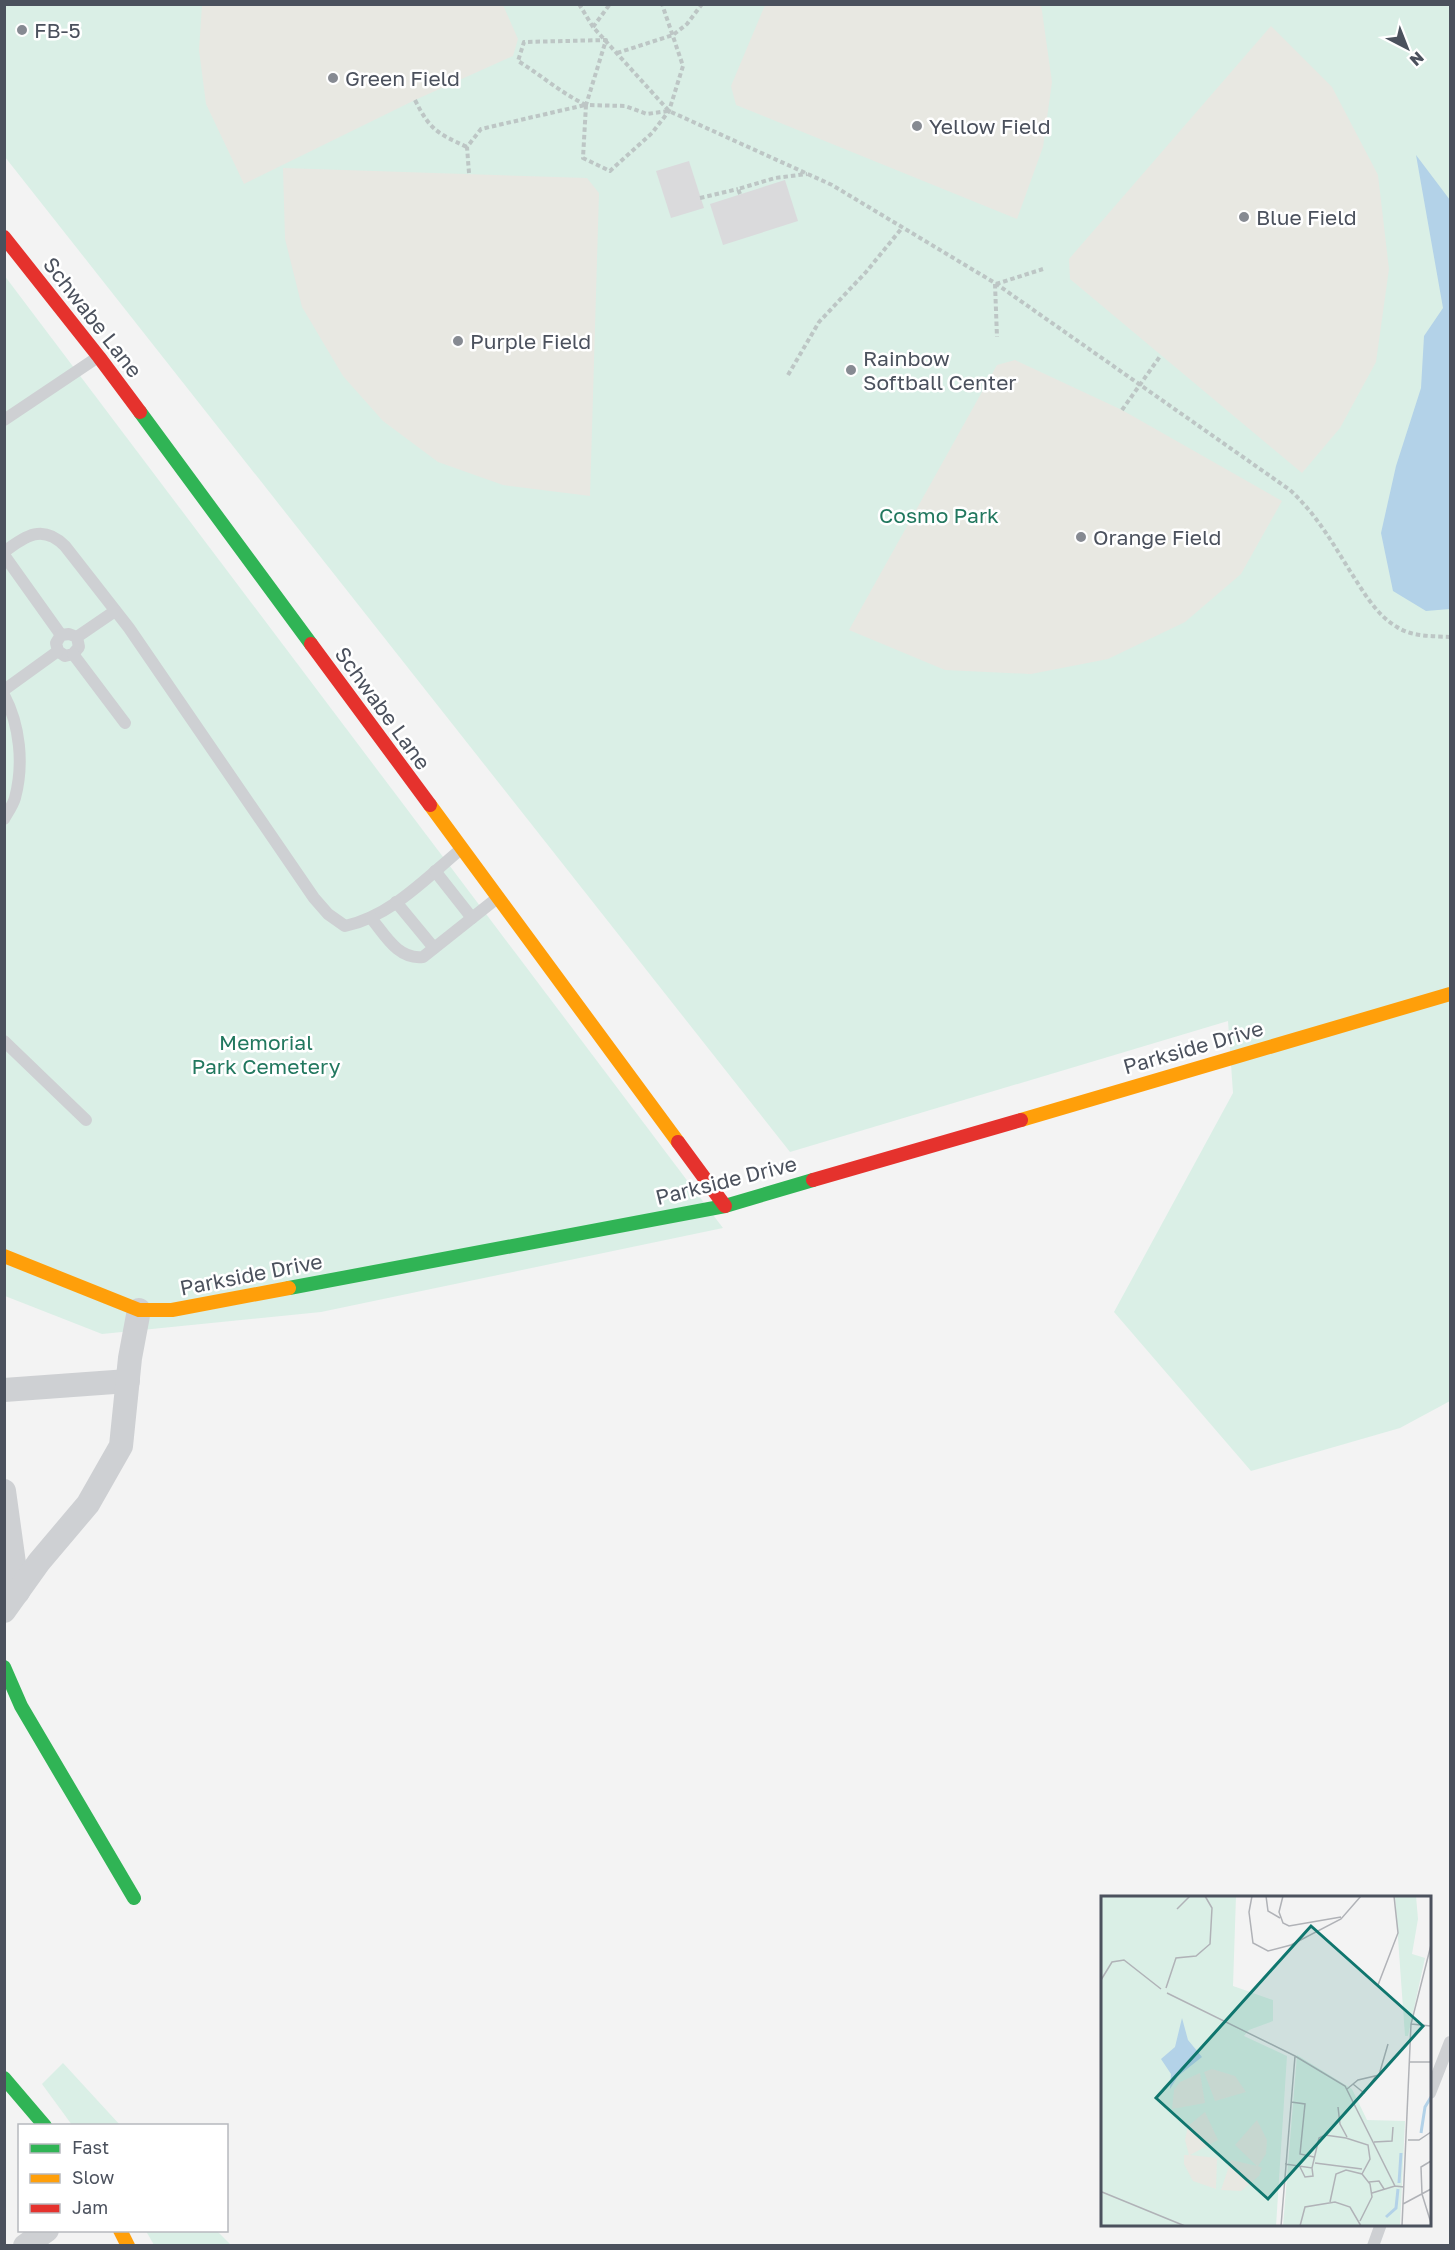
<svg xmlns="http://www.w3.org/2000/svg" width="1455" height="2250" viewBox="0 0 1455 2250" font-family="'Golos Text',sans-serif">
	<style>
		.green { fill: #daefe6 }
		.sand { fill: #e8e8e2 }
		.water { fill: #b3d2e8 }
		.building { fill: #dadadc }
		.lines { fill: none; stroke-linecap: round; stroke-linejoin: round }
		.path { stroke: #bdc6c5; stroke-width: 4; stroke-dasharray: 4.5 3; stroke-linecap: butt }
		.lane { stroke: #ced0d3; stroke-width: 12 }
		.street { stroke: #ced0d3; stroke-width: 24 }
		.fast { stroke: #30b455; stroke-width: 14 }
		.slow { stroke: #ff9f0a; stroke-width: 14 }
		.jam { stroke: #e5322d; stroke-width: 14 }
		.poi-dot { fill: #868a92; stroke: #fff; stroke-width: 2 }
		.labels { text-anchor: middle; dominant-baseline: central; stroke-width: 5; stroke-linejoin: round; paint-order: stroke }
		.poi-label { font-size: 21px; fill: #4b515d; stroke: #fff; text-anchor: start }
		.street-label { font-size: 21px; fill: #4b515d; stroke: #fff }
		.park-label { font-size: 21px; fill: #22785f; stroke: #fff }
		.inset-river { fill: none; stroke: #b3d2e8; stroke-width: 3 }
		.inset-road { fill: none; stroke: #b0b2b7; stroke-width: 1.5 }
		.view { fill: #0f766e; fill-opacity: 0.15; stroke: #0f766e; stroke-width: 3 }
		.inset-edge { fill: none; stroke: #4b515d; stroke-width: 3 }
	</style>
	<rect width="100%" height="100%" fill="#f3f3f3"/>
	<g class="green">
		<polygon points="5,5 1450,5 1450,1401 1400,1428 1251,1471 1114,1312 1233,1093 1228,1021 790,1152 5,157"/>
		<polygon points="4,275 723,1228 321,1312 102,1334 5,1296"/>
		<polygon points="63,2063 120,2125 72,2125 42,2084"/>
		<polygon points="146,2231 217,2231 231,2245 154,2245"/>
	</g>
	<g class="sand">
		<polygon points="1041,4 1052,82 1043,147 1017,219 736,105 731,86 765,5"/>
		<polygon points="202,5 503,5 518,39 513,56 415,100 244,184 206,104 199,50"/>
		<polygon points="1271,26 1332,87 1378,175 1389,269 1376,362 1340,428 1302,473 1070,279 1069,259"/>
		<polygon points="283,168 587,178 599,193 590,496 503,485 438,462 383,421 343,376 302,307 285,239"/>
		<polygon points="1015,360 1122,410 1282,501 1241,574 1185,622 1108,659 1031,674 945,670 849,630 997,365"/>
	</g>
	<polygon class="water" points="1416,155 1450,200 1450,609 1426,611 1393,591 1381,533 1396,466 1421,388 1424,336 1443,308"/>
	<g class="building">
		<polygon points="689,161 704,208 671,218 656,171"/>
		<polygon points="785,180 798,221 723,245 710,204"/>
	</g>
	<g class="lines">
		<g class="path">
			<path d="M579,4L593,27L669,111L832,185L995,283L1290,490C1316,514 1332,542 1350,571C1363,591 1376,615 1397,627C1412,637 1433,636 1450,637"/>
			<polyline points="593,27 610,4"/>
			<polyline points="617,53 673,35 687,24 702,4"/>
			<path d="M415,100C430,130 437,133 467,147"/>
			<path d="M586,105C561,93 541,75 518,61L524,42L606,40L586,105L625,106L647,114L668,111"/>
			<polyline points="586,105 583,158 610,171 652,133 669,111 683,66 662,4"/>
			<polyline points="469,173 467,147 481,129 585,105"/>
			<polyline points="740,194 738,189 775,178 807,174"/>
			<polyline points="700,198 738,189"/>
			<polyline points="995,284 997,337"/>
			<polyline points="996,284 1043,269"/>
			<polyline points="788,375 819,322 866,272 902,228"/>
			<polyline points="1122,410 1161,355"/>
		</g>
		<g class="lane">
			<polyline points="4,420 98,357"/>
			<path d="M4,552C26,535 43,524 65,546L129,628L314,898L328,914L345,926C391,916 425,879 460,850"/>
			<polyline points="4,555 61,635"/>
			<polyline points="77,637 69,634 61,635 56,643 58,651 65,656 73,654 79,647 77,637 115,611"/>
			<polyline points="73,654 125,723"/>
			<polyline points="4,690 58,651"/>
			<path d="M4,695C20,725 24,764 15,798C13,805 8,812 4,819"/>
			<polyline points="435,871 472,918"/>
			<polyline points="396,902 434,948"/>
			<path d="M371,918C385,935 398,960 423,957L496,899"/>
			<polyline points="4,1041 86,1120"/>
			<polyline points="1430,2093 1450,2042"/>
			<polyline points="1373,2246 1381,2224"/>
		</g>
		<g class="street">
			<polyline points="4,1390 128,1381"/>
			<polyline points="4,1491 18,1592"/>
			<polyline points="4,1611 39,1562 88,1504 121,1446 130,1358 139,1310"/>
			<polyline points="25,2246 47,2230"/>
		</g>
		<g class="fast">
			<polyline points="140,412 311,644"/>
			<polyline points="289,1288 725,1206 813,1180"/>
			<polyline points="4,1667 21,1706 134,1898"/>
			<polyline points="4,2078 45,2126"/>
		</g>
		<g class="slow">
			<polyline points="430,805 678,1142"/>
			<polyline points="1021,1120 1450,994"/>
			<polyline points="4,1256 139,1310 172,1310 289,1288"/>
			<polyline points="120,2230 128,2246"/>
		</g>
		<g class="jam">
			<polyline points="4,237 99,357 140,412"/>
			<polyline points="311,644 430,805"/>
			<polyline points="678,1142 725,1206"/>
			<polyline points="813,1180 1021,1120"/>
		</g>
	</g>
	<g class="poi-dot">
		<circle cx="22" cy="30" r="6"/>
		<circle cx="333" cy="78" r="6"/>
		<circle cx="917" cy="126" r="6"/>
		<circle cx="1244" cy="217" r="6"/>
		<circle cx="458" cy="341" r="6"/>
		<circle cx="851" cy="370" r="6"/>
		<circle cx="1081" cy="537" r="6"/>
	</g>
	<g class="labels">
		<g class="poi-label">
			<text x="34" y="30">FB-5</text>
			<text x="345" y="78">Green Field</text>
			<text x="929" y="126">Yellow Field</text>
			<text x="1256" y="217">Blue Field</text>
			<text x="470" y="341">Purple Field</text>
			<text x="863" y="358">Rainbow<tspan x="863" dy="24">Softball Center</tspan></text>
			<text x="1093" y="537">Orange Field</text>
		</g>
		<g class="street-label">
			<text transform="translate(93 317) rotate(52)">Schwabe Lane</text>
			<text transform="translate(383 708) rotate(54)">Schwabe Lane</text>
			<text transform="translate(1193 1047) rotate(-16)">Parkside Drive</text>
			<text transform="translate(726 1180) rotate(-14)">Parkside Drive</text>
			<text transform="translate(251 1274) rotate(-11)">Parkside Drive</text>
		</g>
		<g class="park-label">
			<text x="939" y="515">Cosmo Park</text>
			<text x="266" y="1042">Memorial<tspan x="266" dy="24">Park Cemetery</tspan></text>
		</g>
	</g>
	<g transform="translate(1101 1896)">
		<rect width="330" height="330" fill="#f3f3f3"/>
		<path d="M0,0H135L132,90L172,104V125L148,134L143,140L186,160L175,330H0ZM294,0H315L317,23L311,58L324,62L307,140H304ZM196,159L251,193L266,224L304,225L299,330H182Z" fill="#daefe6"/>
		<path d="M111,173L134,180L145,196L114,205L103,176ZM99,177L104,207L71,213L73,194L79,186ZM104,216L117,244L89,259L116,262L115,293L92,285L83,268V259H88L84,244L87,230ZM156,224L166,244L165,258L157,270L161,272L158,280L140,295L120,294L130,264L156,270L134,249Z" fill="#e8e8e2"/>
		<path d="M81,122L87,144L101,161L77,180L69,193L70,178L60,163L74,151Z" fill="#b3d2e8"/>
		<path class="inset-river" d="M320,237L324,211L330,201M298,287L300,257M285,321L295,312L297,293"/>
		<path class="inset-road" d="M151,0L148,16L152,47L167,55L190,49L240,23L260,0M165,0L167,15L179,22M182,0L178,16L182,27L188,30L240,21M76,13L89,0M0,84L11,66L23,64L60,93M277,89L297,37L293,0M65,92L75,62L95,60L109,48L111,12L104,0M66,97L194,160L244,190L294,290L303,291M310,128L330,130M309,166H330M252,188L263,197L275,180M246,193L257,184L278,179L287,148M190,206L204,208L199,258L213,261M237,211L239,228L246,241M307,244H318L330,236M273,246L291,245L292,231M330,265L320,271L321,298L330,327M214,267L261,273M184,268L211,272L218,242L224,239L245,242L267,249L269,263L261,278M199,271L204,281L212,280L211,272M268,286L278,285L283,293M1,296L84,330M271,297L294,290M229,306L235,278L245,274L261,278L269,288L271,301L259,325M302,308L330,293M180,330L194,160M199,330L204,311L234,306L249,311L260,330M301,330L310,128L330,49"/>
		<path class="view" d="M210,30L322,130L167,303L55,202Z"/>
		<rect width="330" height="330" class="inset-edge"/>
	</g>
	<rect width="1455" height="2250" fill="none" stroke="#4b515d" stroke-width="12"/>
	<rect x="18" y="2124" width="210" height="108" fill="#ffffff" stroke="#b7b9be" stroke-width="1.5"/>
	<rect x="30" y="2144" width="30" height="9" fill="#30b455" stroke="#b7b9be" stroke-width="1.5"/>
	<text x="72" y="2154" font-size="18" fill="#4b515d">Fast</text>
	<rect x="30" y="2174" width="30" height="9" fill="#ff9f0a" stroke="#b7b9be" stroke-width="1.5"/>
	<text x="72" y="2184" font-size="18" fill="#4b515d">Slow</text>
	<rect x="30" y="2204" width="30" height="9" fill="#e5322d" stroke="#b7b9be" stroke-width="1.5"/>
	<text x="72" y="2214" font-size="18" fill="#4b515d">Jam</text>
	<g transform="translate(1407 48) rotate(138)" stroke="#ffffff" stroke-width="4.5" paint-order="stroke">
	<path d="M0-4.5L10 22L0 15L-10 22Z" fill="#4b515d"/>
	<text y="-9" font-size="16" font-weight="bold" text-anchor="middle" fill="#4b515d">N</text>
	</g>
</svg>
